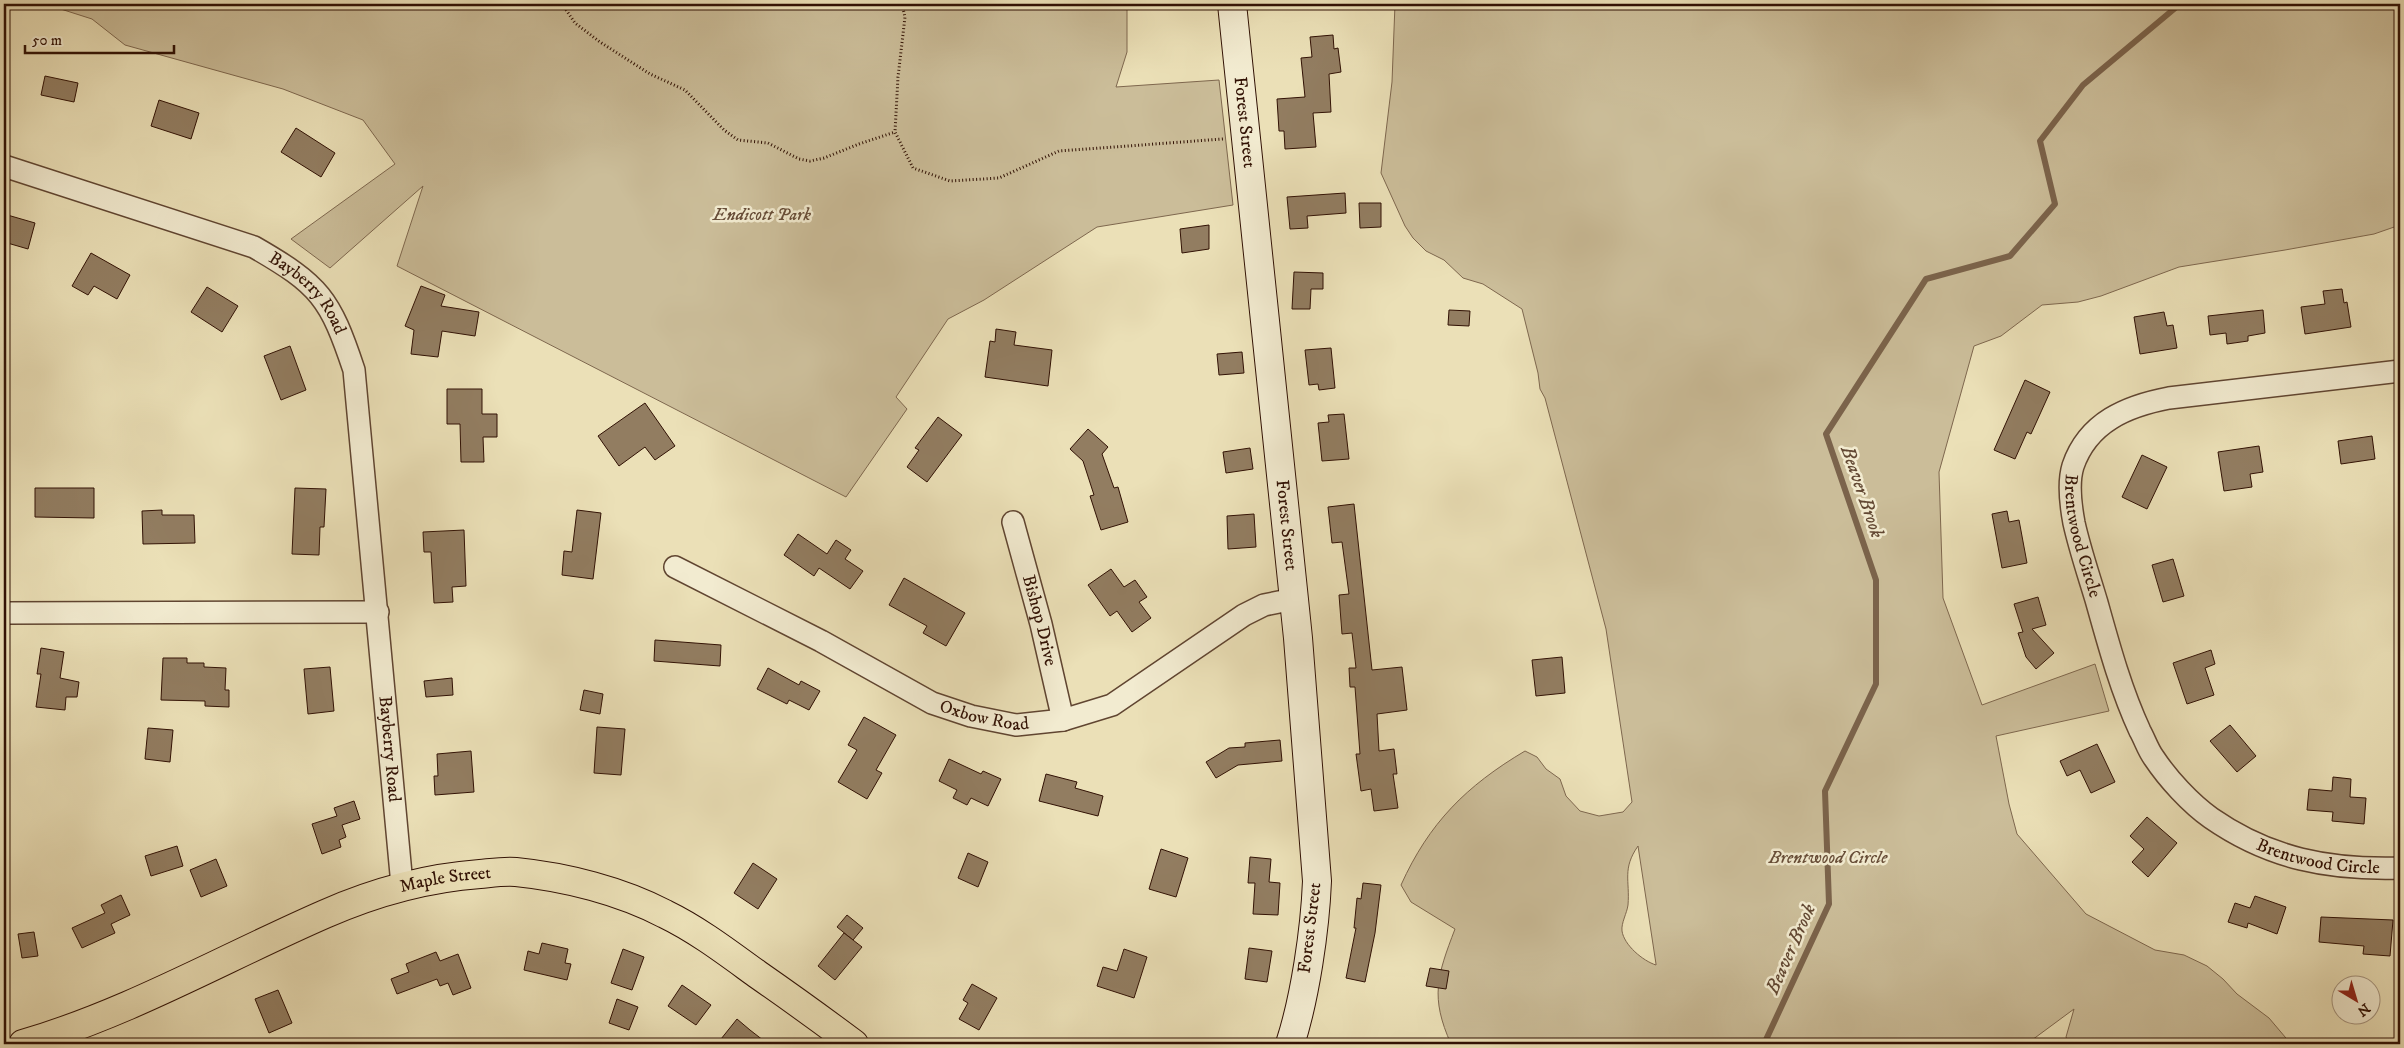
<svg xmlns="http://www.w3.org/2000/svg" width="2404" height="1048" viewBox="0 0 2404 1048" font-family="'IM FELL DW Pica',serif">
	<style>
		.green { fill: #cbbd99; stroke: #7e674e; fill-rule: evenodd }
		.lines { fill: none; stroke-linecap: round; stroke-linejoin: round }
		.stream { stroke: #7b634b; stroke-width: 6 }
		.building { fill: #927d61; stroke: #311104 }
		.street-casing { stroke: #604531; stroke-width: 24 }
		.secondary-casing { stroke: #311104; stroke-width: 30 }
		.primary-casing { stroke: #311104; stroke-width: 30 }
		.path { stroke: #311104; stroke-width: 3; stroke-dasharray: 1 2.5; stroke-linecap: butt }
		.street { stroke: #f2ebd0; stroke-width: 21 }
		.secondary { stroke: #f2ebd0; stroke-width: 28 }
		.primary { stroke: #ebe0b7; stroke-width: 28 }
		.labels { text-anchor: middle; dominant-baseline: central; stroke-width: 5; stroke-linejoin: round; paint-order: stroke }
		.street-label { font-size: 18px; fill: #311104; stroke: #f2ebd0 }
		.park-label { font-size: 18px; font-style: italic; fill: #674d38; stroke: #f2ebd0 }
		.water-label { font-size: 19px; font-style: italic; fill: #624833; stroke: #f2ebd0 }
	</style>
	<rect width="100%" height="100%" fill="#ebe0b7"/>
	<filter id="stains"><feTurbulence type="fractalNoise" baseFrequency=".004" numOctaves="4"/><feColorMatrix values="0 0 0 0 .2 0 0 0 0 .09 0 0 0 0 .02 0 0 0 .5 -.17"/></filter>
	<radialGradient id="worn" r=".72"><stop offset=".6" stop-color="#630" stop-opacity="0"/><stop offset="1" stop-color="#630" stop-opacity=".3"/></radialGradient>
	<g class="green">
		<polygon points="45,4 1127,4 1127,52 1116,87 1219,80 1233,205 1097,227 984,300 948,319 896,397 907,409 846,497 397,266 423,186 330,268 291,239 395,164 363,120 283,89 125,45 92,19"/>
		<path d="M1395,4H2400V225L2374,234L2285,250L2179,267L2101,296L2078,302L2042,305L2001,336L1974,346L1939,472L1943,598L1982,705L2095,664L2109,711L1996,736L2009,804L2017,834L2086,914L2155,950L2184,955L2207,966L2223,979L2237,994L2269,1018L2291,1044H2069L2066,1037L2074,1009L2032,1040L2034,1044H1451C1430,997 1437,976 1455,929L1411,902L1401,885C1429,823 1466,786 1525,751L1537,757L1546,769L1560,779L1566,796L1580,811L1599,816L1623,812L1632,802L1606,629L1545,398L1540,389L1538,373L1522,309L1483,284L1463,278L1444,260L1426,251L1413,238L1405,226L1381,173L1392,82ZM1638,846L1656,964V965C1643,961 1624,945 1622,931C1621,923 1627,913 1628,905C1630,880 1622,869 1638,846Z"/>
	</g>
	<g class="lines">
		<polyline class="stream" points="1764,1044 1829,904 1825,791 1876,684 1876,580 1826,434 1926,279 2010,256 2055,204 2040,141 2083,85 2180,4"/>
	</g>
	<g class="building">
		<polygon points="1333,35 1334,49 1338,48 1341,72 1329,74 1331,112 1313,113 1316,147 1285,149 1284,131 1279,131 1277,99 1305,97 1301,58 1312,57 1310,37"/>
		<polygon points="45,76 78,83 74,102 41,95"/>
		<polygon points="159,100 199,113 191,139 151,126"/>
		<polygon points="296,128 335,153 321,177 281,152"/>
		<polygon points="1345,193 1346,213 1307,216 1308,228 1290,229 1287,197"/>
		<polygon points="1359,203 1381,203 1381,227 1360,228"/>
		<polygon points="4,214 35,223 28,249 4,242"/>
		<polygon points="1209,225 1209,249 1182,253 1180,229"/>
		<polygon points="91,253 130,275 117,299 94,286 88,295 72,286"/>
		<polygon points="1294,272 1323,273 1323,289 1311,289 1310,309 1292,309"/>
		<polygon points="421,286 445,295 441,306 479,312 475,336 442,331 438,357 411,354 414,330 405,326"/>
		<polygon points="207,287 238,306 222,332 191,312"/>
		<polygon points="2342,289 2344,303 2347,302 2351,327 2305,334 2301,307 2325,304 2323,291"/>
		<polygon points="1449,310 1470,311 1469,326 1448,325"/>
		<polygon points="2263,310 2265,333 2248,336 2248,341 2227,344 2226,333 2210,335 2208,316"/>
		<polygon points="2164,312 2167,326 2173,325 2177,348 2140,354 2134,317"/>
		<polygon points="996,329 1016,332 1014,345 1052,350 1048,386 985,377 990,341 995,342"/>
		<polygon points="290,346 306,390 281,400 264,356"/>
		<polygon points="1331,348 1335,388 1319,390 1318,384 1309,385 1305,350"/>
		<polygon points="1242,352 1244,373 1219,375 1217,354"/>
		<polygon points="2025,380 2050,392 2031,434 2027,432 2015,459 1994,450"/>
		<polygon points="447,389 482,389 482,414 497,414 497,437 483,437 484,462 461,462 460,424 447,424"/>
		<polygon points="645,403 675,446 655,460 645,447 619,466 598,436"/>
		<polygon points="1344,414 1349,459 1322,461 1318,423 1329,422 1328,415"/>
		<polygon points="938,417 962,435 927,482 907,467 919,450 915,448"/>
		<polygon points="1088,429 1108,447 1102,454 1114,488 1118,487 1128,522 1101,530 1090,496 1094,495 1083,461 1070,449"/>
		<polygon points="2372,436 2375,459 2341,464 2338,441"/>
		<polygon points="2259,446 2263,472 2250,474 2252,487 2224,491 2218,452"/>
		<polygon points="1250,448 1253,469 1226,473 1223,452"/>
		<polygon points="2142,455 2167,467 2147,509 2122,497"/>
		<polygon points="35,488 94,488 94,518 35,517"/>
		<polygon points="295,488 326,489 324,527 320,527 319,555 292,554"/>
		<polygon points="1354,504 1372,670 1402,667 1407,710 1377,714 1379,751 1394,749 1397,774 1393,774 1398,808 1374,811 1371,789 1361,791 1356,754 1360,754 1355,687 1350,687 1349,668 1356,668 1352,633 1342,634 1339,595 1349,594 1342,542 1332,543 1328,507"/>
		<polygon points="162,510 162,515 194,515 195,543 143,544 142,511"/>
		<polygon points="577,510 601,513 593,579 562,575 564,551 572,552"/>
		<polygon points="2007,511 2009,522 2019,520 2027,563 2002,568 1992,514"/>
		<polygon points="1254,514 1256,547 1228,549 1227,516"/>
		<polygon points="464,530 466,586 452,587 453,602 434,603 431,552 424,552 423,532"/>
		<polygon points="798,534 827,554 836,540 851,550 845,559 863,571 850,589 819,568 814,576 784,555"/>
		<polygon points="2173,559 2184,596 2163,602 2152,565"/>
		<polygon points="1111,569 1124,587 1135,580 1147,597 1139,602 1151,618 1132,632 1117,611 1110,616 1088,585"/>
		<polygon points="904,578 965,613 946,646 923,633 927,626 889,605"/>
		<polygon points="2038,597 2046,625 2032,629 2054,653 2036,669 2026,657 2018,633 2023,632 2014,604"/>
		<polygon points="655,640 721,645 720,666 654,661"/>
		<polygon points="41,648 64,652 60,678 79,682 77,697 66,697 65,710 36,707 41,674 37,674"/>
		<polygon points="2211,650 2215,664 2205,668 2214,695 2187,704 2173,663"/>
		<polygon points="1562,657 1565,693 1536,696 1532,660"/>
		<polygon points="163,658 187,658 187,663 204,663 204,667 226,668 225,690 229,690 229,707 205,706 205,701 161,700"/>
		<polygon points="330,667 334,711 308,714 304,669"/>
		<polygon points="768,668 799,685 801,681 820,691 809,710 789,700 787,704 757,689"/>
		<polygon points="452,678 453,695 426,697 424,681"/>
		<polygon points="584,690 603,694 600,714 580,710"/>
		<polygon points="864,717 896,735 876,770 882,773 867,799 838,782 857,750 848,745"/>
		<polygon points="2230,725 2256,756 2237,772 2210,741"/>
		<polygon points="597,727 625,729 621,775 594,773"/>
		<polygon points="148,728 173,730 170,762 145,759"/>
		<polygon points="1280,740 1282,761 1238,765 1216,778 1206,762 1229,748 1245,747 1245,743"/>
		<polygon points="2097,744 2115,782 2091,793 2080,770 2067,776 2060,761"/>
		<polygon points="471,751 474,792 435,795 434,776 438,776 437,754"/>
		<polygon points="949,759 981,774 983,771 1001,779 988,806 971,798 967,805 953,798 957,790 939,781"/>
		<polygon points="1046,774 1077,782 1075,788 1103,796 1098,816 1039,801"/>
		<polygon points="2333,777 2351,779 2350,797 2366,798 2364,824 2332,821 2333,812 2307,810 2309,789 2332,791"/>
		<polygon points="354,801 360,819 342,825 346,837 339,840 341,847 322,854 312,824 337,816 334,808"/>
		<polygon points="2147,817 2177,843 2148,877 2132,862 2144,849 2130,836"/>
		<polygon points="177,846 183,866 151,876 145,856"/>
		<polygon points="1161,849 1188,858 1176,897 1149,889"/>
		<polygon points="968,853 988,862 978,887 958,878"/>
		<polygon points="1250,857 1271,859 1269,882 1280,883 1278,915 1253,914 1255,883 1248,883"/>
		<polygon points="216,859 227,886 201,897 190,870"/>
		<polygon points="753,863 777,879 758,909 734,893"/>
		<polygon points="1363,883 1381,885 1375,933 1365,982 1346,978 1356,928 1354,928 1357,898 1361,899"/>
		<polygon points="121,895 130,915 111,924 115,933 82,948 72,928 105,913 101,905"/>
		<polygon points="2255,896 2286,907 2277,934 2248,923 2247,928 2228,922 2235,903 2250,908"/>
		<polygon points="847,915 863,928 853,940 837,927"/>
		<polygon points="2321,917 2393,920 2390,956 2363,954 2364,946 2319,942"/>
		<polygon points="34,932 38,956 22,958 18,934"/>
		<polygon points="844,933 862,947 835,980 818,966"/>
		<polygon points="542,943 568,949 565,963 571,964 567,980 524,970 528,951 539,954"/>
		<polygon points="1249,948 1272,951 1267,982 1245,979"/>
		<polygon points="623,949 644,957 632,990 611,983"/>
		<polygon points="1124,949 1147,957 1134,998 1097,986 1103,967 1117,971"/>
		<polygon points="436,952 440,961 458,954 471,988 453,995 448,983 440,986 437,979 397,994 391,979 409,972 406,964"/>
		<polygon points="1430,968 1449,971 1446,989 1426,986"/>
		<polygon points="972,984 997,998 979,1030 959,1019 968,1003 963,1000"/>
		<polygon points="682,985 711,1005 696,1025 668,1006"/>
		<polygon points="278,990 292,1023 269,1033 255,999"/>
		<polygon points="617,999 638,1007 629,1030 609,1023"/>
		<polygon points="737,1019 750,1030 768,1044 717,1044"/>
	</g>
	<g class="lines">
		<g class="street-casing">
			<g id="street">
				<path id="s1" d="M4,166L254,247C320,285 330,298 354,370L402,885"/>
				<path id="s2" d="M2400,371L2169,398C2127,406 2088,422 2073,466C2068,482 2071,507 2074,523C2080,550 2089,576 2097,603C2109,646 2121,690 2140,731C2145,740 2148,750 2154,758C2168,779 2190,803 2211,818C2270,859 2329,870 2400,868"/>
				<path id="s3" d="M1013,522L1041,624L1063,720"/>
				<path id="s4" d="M675,567L821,641L932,703L971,716L1016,725L1063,720L1112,705L1244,615L1264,605L1294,599"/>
				<polyline points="4,613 378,612"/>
			</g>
		</g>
		<g class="secondary-casing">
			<g id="secondary">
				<path id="s5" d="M1232,4L1298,638L1317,881C1315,930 1305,998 1290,1044"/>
			</g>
		</g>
		<g class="primary-casing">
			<g id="primary">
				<path id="s6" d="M23,1044C129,1013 224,958 325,914C375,892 425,878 480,874C491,873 504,871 516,872C566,877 621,891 665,914C698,930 728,953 757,974C790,997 822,1020 854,1044"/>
			</g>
		</g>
		<g class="path">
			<polyline points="562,4 575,23 600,42 650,74 685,90 724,130 738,140 768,143 799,159 810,161 824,158 859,144 895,132"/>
			<polyline points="902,4 905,17 898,77 895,132 913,168 950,181 999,178 1059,151 1223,139"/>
		</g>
		<use href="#street" class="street"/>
		<use href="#secondary" class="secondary"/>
		<use href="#primary" class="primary"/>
	</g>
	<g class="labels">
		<g class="street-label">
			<text stroke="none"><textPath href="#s5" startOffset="119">Forest Street</textPath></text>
			<text stroke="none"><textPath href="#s1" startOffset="335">Bayberry Road</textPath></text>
			<text stroke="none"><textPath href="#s5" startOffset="524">Forest Street</textPath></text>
			<text stroke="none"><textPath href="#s2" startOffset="428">Brentwood Circle</textPath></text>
			<text stroke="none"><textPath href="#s3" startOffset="102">Bishop Drive</textPath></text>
			<text stroke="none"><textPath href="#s4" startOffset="345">Oxbow Road</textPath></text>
			<text stroke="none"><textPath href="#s1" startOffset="808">Bayberry Road</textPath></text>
			<text stroke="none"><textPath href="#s2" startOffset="862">Brentwood Circle</textPath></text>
			<text stroke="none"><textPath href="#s6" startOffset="455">Maple Street</textPath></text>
			<text transform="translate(1310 928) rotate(-83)">Forest Street</text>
		</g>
		<g class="park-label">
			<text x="762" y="215">Endicott Park</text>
			<text x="1828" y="858">Brentwood Circle</text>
		</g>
		<g class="water-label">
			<text transform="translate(1862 492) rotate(71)">Beaver Brook</text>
			<text transform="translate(1791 949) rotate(-66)">Beaver Brook</text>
		</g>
	</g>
	<rect width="2404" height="1048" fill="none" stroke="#ebe0b7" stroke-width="20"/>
	<rect x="5" y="5" width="2394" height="1038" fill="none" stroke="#311104" stroke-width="2.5"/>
	<rect x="10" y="10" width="2384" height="1028" fill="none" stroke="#311104"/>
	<g transform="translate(2356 1000) rotate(142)"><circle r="24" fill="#f2ebd0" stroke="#a5947e"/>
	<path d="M0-4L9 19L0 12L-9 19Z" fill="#8f2418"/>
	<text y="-8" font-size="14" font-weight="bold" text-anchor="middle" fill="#311104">N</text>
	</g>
	<path d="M25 45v8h149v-8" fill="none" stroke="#311104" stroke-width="2.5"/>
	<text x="32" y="45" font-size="15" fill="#311104" stroke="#f2ebd0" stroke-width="4" paint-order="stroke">50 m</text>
	<rect width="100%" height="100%" filter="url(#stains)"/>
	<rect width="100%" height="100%" fill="url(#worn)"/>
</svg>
